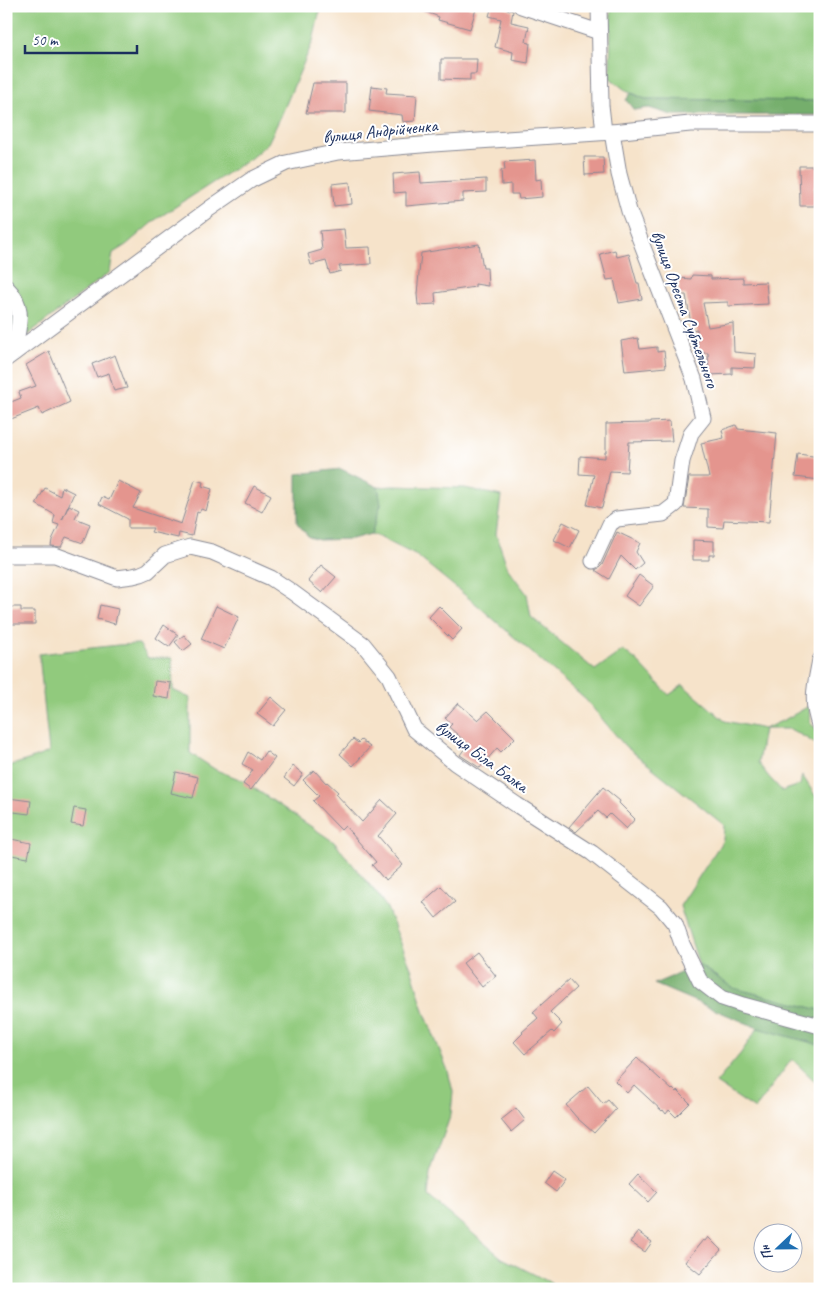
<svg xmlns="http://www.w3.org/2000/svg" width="826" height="1295" viewBox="0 0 826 1295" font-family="Caveat,sans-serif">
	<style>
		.green { fill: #91ca7d; stroke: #567c6e }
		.forest { fill: #74ae6c; stroke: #486e65 }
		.building { fill: #e4958e }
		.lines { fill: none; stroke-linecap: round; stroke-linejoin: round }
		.minor-casing { stroke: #888994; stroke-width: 17 }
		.minor { stroke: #fff; stroke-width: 15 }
		.labels { text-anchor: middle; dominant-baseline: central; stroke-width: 4; stroke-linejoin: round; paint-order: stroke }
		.street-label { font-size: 18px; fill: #1b2f5e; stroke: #fff }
	</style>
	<rect width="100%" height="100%" fill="#fff"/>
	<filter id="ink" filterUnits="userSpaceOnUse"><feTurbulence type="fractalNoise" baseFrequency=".02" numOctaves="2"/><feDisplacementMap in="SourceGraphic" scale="10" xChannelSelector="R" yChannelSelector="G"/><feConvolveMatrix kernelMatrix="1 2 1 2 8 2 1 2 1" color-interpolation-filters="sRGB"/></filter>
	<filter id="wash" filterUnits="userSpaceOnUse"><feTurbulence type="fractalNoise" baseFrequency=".0096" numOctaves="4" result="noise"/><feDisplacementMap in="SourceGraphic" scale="20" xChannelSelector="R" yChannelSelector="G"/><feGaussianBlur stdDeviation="1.12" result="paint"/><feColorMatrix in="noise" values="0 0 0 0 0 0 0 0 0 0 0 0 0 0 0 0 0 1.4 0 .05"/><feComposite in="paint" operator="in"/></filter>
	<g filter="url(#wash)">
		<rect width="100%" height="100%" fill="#f6e3ca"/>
		<g class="green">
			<polygon points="6,6 321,6 313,41 281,116 268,143 251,158 155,220 126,245 113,253 110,272 6,351 6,334 10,310 6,308"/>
			<polygon points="611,6 820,6 820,101 645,99 624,89 610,78"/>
			<polygon points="393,486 465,488 501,496 496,534 508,569 527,594 531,617 595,670 623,650 637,661 669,695 683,685 725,721 764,729 786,719 809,706 810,723 820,732 820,747 808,739 790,729 764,729 758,763 769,777 782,791 800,785 802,775 820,803 820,1010 733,988 699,965 680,906 723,840 724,825 625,746 586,700 476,604 417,556 381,538 371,534 381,504 378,487"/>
			<polygon points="139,644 148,658 172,658 173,690 190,698 190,753 216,770 242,780 334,842 378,895 387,908 412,971 424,1011 448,1071 453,1092 451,1114 430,1173 428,1196 502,1258 563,1289 6,1289 6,767 31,759 49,752 39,654 118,645"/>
			<polygon points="758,1028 820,1045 820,1086 792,1059 755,1109 716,1083 741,1053"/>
		</g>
		<g class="forest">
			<polygon points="631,93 645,99 820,101 820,115 672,115 649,108 634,110 626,100"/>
			<polygon points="341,469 378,487 381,504 371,534 352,539 319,540 309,537 297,523 297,474"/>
			<polygon points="699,965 733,988 820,1010 820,1045 758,1028 654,984"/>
		</g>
		<g id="blocks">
			<g class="building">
				<polygon points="414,6 465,6 476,9 470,29 438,20 439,17 414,7"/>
				<polygon points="492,6 499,6 513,11 511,22 529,26 526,42 530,43 528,63 512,60 513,52 495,47 501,19 489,16"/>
				<polygon points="441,59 477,59 476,74 470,74 470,80 441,79"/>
				<polygon points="313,83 346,83 346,113 306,113"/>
				<polygon points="372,86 387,88 386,93 417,95 415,121 403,122 402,115 369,111"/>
				<polygon points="584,157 603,157 604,174 585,175"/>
				<polygon points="535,160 536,180 541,179 542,197 519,199 518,194 511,194 511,184 502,185 501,170 505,170 504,162"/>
				<polygon points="799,166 820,166 820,187 814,187 815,206 800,206"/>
				<polygon points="420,172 421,183 486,179 486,192 463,193 463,201 406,206 406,192 394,193 393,174"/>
				<polygon points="350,182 352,204 334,206 332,184"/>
				<polygon points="344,229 346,248 370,247 371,264 339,266 341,271 330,274 326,261 311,265 308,254 322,250 320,231"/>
				<polygon points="479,244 483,268 487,268 488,286 475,284 475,287 435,293 436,304 418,305 417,294 421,253"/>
				<polygon points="615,250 617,257 629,254 637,283 639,283 642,299 619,303 614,279 607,280 600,254"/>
				<polygon points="692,275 711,276 711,279 743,278 743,283 766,282 768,304 728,306 728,302 703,303 708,327 733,323 734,352 756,354 755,368 732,367 732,374 709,375 708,353 698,353 697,329 692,330 686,295 679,295 679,278 691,279"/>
				<polygon points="638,338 640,349 657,347 657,352 664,351 666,367 625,371 621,341"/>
				<polygon points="49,351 70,402 42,415 39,408 6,421 6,404 21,398 19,392 36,386 26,365"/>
				<polygon points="115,355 127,388 114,391 109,373 97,377 92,364"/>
				<polygon points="670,421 672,441 629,442 627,472 610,471 602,508 587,505 594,475 579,474 580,456 605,458 605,452 606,452 606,424 650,423 650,422"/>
				<polygon points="736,425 738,429 777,433 769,522 724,520 723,528 708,527 708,509 684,508 689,477 709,477 701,443 724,438 722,430"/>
				<polygon points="798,454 820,457 820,480 795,477"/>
				<polygon points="195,480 203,482 202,486 212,489 206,511 201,509 199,513 197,512 192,536 179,533 178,538 151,532 153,528 128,528 128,519 99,504 102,497 109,500 118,481 141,493 133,508 181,524"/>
				<polygon points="254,486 271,495 262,512 245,503"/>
				<polygon points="62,487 74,493 62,520 69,505 79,510 75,518 90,524 83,543 66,537 61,547 51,546 52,540 59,525 53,523 55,515 36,504 45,488 60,496"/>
				<polygon points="563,522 579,530 570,548 554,540"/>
				<polygon points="617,532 640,543 636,552 643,563 635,570 621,556 609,579 595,570 599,568 602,565"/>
				<polygon points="693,540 714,541 714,555 709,555 709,560 693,560"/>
				<polygon points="321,565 336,577 322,593 308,581"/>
				<polygon points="639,575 654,586 639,606 625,596"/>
				<polygon points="100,605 118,609 115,624 97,619"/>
				<polygon points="216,606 239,617 224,649 201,639"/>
				<polygon points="439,606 462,629 452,640 429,617"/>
				<polygon points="8,607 21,607 21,611 35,611 35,624 8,624"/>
				<polygon points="164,625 178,635 169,647 156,638"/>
				<polygon points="184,635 192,644 183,651 175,642"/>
				<polygon points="155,681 171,683 169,699 153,696"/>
				<polygon points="271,697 286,710 273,726 257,714"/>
				<polygon points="458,703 478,720 488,711 515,738 501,752 497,748 480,768 460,755 468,744 449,727 452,724 445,718"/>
				<polygon points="353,739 358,743 361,740 370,747 353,766 340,754"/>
				<polygon points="266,751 275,758 251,790 243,784 253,770 242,764 248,752 260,760"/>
				<polygon points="293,766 303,774 294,786 284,778"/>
				<polygon points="314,770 326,783 327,782 338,792 336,794 362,822 382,800 397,814 378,836 403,865 386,880 384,877 383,878 372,865 376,862 345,826 341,830 313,801 319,796 303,780"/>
				<polygon points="176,772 198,777 193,798 171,793"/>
				<polygon points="603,787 620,801 619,803 635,819 626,829 610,814 606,818 598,811 576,832 569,827"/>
				<polygon points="8,798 31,801 29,814 6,811"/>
				<polygon points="74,808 86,810 83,826 71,824"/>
				<polygon points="6,838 31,843 28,858 6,854"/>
				<polygon points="441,886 455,902 436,918 423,902"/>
				<polygon points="477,952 496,976 482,987 463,963"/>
				<polygon points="569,980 576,988 550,1012 562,1024 554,1033 552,1031 525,1054 514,1042 523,1033 522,1032 538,1018 533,1012"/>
				<polygon points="637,1058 672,1090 673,1089 676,1092 677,1090 690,1103 676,1117 669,1110 666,1114 663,1110 662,1111 634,1085 627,1093 615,1081"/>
				<polygon points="588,1086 603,1104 608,1100 616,1109 594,1133 577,1118 566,1105"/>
				<polygon points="516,1108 525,1120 511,1132 501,1120"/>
				<polygon points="552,1171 565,1180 556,1192 544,1183"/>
				<polygon points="638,1174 657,1192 648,1202 629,1184"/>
				<polygon points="638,1232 652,1242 645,1252 630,1242"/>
				<polygon points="708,1237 721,1250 700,1274 685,1262 703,1240 705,1241"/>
			</g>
		</g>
	</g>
	<g filter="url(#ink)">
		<use href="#blocks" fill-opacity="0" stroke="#888994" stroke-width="1"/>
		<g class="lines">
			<g class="minor-casing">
				<g id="minor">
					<polyline points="521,6 599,32"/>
					<polyline points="599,6 601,105 604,132"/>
					<path d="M6,287C27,307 18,327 14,353"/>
					<polyline points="6,359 209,209 251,180 286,163 338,152 433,144 612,132 690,124 820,124"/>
					<polyline points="6,555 55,555 117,578 133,576 141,574 148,571 165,555 190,547 212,552 271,578 292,592 363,644 389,676 414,729 455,763 517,805 592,853 661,907 675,924 682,944 700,981 722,998 743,1005 820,1026"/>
					<polyline points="593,561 610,524 617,519 663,514 676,504 682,461 691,433 703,418 694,379 629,211 619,174 612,132"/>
					<path d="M820,660C815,686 810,702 820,727"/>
				</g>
			</g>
			<use href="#minor" class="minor"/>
		</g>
	</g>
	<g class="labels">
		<g class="street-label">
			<text transform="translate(380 131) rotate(-6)">вулиця Андрійченка</text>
			<text transform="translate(685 309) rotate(70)">вулиця Ореста Субтельного</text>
			<text transform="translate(482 756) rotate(36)">вулиця Біла Балка</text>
		</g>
	</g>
	<rect width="826" height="1295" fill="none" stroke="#fff" stroke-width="25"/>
	<g transform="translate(778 1248) rotate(248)"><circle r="24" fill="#ffffff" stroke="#a4acbf"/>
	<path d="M0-4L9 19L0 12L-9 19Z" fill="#1f6fb2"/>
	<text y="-8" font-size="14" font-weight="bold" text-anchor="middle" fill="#1b2f5e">Пн</text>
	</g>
	<path d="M25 45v8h112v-8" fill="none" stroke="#1b2f5e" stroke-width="2.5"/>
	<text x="32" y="45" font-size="15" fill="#1b2f5e" stroke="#ffffff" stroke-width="4" paint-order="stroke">50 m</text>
</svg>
